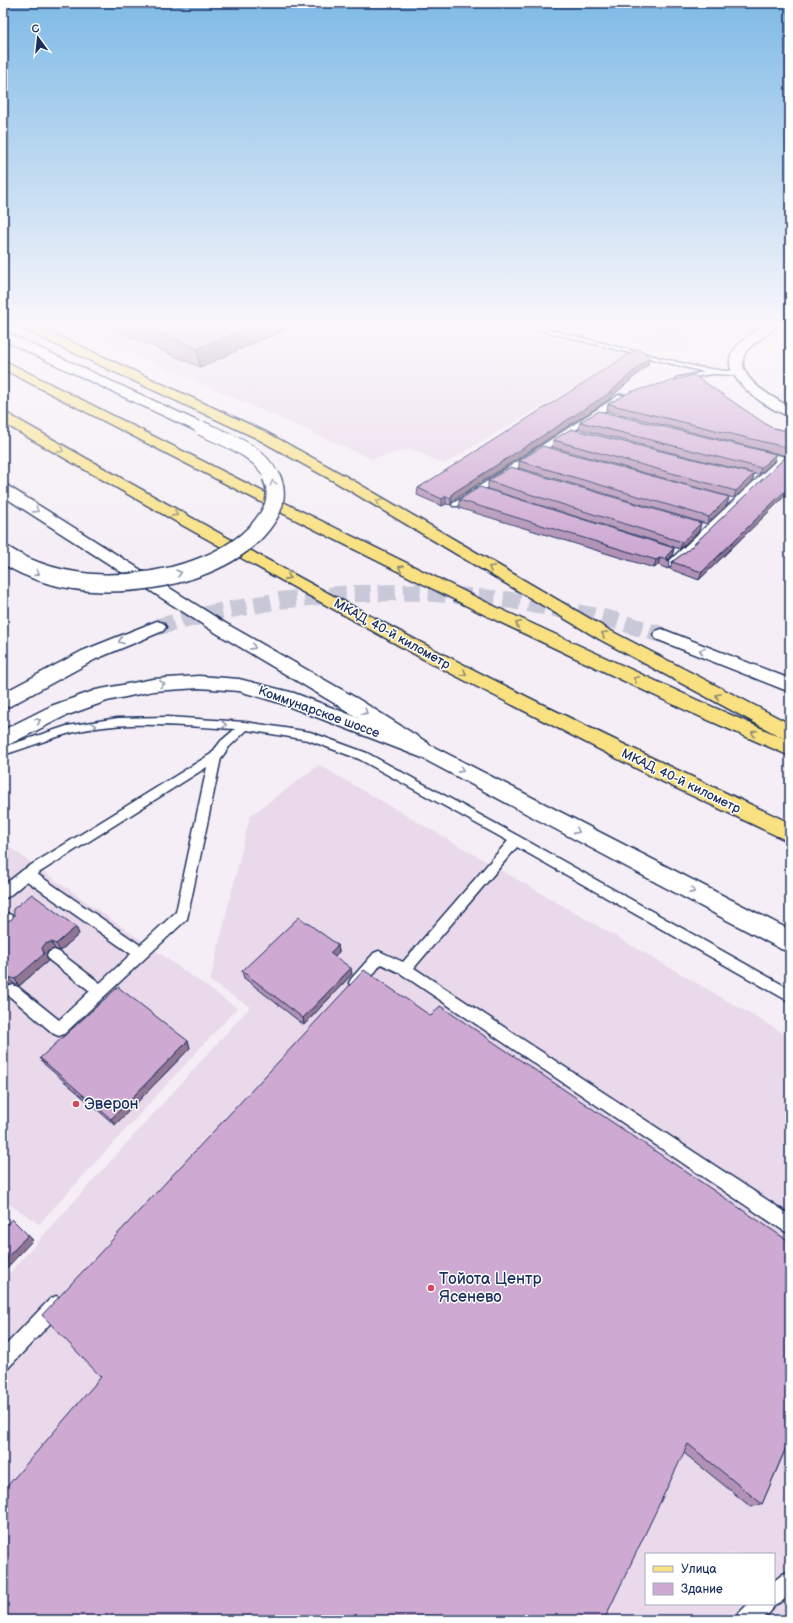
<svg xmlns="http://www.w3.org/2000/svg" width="793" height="1623" viewBox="0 0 793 1623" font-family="'Balsamiq Sans',sans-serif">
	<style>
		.built { fill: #e9d9eb; fill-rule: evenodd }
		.green { fill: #c4db91; stroke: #708578 }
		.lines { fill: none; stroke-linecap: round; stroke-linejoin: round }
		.secondary-tunnel { stroke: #c9c8d8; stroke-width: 17; stroke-dasharray: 17 8; stroke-linecap: butt }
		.lane-casing { stroke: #1b2f5e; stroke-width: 3 }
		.street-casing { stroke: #1b2f5e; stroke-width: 3 }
		.secondary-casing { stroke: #1b2f5e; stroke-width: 3 }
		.primary-casing { stroke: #1b2f5e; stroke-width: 3 }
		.highway-casing { stroke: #1b2f5e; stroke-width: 3 }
		.lane { fill: #fff; fill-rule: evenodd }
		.street { fill: #fff; fill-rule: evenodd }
		.secondary { fill: #fff; fill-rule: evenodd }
		.primary { fill: #f9e181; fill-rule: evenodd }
		.highway { fill: #f9e181; fill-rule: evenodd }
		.street-bridge-far1-casing { stroke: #1b2f5e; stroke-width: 16; stroke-linecap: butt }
		.street-bridge-casing { stroke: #1b2f5e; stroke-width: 20; stroke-linecap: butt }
		.street-bridge-far1 { stroke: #fff; stroke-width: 14 }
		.street-bridge { stroke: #fff; stroke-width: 17 }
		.wall { fill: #b191b5; stroke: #1b2f5e }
		.shaded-wall { fill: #907693; stroke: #1b2f5e }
		.building { fill: #cea9d2; stroke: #1b2f5e }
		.oneway { stroke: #8a8870 }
		.oneway2 { stroke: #8d97ae }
		.poi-dot { fill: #d1495b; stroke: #fff; stroke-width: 1.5 }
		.labels { text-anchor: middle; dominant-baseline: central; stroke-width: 3; stroke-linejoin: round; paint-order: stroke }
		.street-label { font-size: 13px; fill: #1b2f5e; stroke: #fff }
		.near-poi-label { font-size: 16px; fill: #1b2f5e; stroke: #fff; text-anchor: start }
	</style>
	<rect width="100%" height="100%" fill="#f5eef6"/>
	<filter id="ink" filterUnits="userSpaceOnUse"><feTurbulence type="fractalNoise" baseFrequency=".025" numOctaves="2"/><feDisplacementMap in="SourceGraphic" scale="8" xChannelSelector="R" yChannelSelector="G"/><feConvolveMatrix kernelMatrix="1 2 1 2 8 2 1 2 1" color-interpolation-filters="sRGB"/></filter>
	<g filter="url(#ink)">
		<g class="built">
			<polygon points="64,323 498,323 628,355 444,464 411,449 372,459"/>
			<polygon points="550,323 628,323 695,337 684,353"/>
			<path d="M319,765L790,1037V1620H3V1280L250,1007L210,981L250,816ZM646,1554H774V1604H646Z"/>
			<polygon points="3,843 237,1008 39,1224 3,1200"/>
		</g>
		<polygon class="green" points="628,323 732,323 720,331 671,332"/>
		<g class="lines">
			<polyline class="secondary-tunnel" points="157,627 212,613 283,600 344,594 417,592 509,600 610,619 662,635"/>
			<g class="lane-casing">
				<g id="lane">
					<path d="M512,323H523L697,367L726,371L738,370L742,372C735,377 725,374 717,374C705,373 690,379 679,382H676V378L704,372Z"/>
					<polygon points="619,395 625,395 626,397 459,506 453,506 452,504"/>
					<polygon points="756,451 759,451 786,457 787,459 673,567 667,567 665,565 667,563 777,460 756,455"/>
					<path d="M167,717L245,722L310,732L367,753L520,837L790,989V1002L517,847L414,968L790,1215V1233L784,1231L400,973L381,964C374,973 363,992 351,987L349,983L351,979L374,953L379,951L403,962L508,841L359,759L308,740L247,730L229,747L221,758L187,919L64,1034L59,1036L54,1034L8,995L6,991L8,987L13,985L18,987L59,1020L90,991L49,960L47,956L49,952L54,950L59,952L100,983L131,954L27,881L8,897L3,898V886L23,870L211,754L221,741L235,729C180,726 121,719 67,734C45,740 24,749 3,755V747L67,726L118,718ZM207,767L176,912L140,945L37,874Z"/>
					<polygon points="3,911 15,917 17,921 15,925 10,927 3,923"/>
					<polygon points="56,1296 62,1299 65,1305 62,1311 9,1367 3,1370 3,1348 50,1299"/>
					<polygon points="790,1571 790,1595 781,1602 774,1605 771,1611 762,1620 735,1620 739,1613 748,1604 774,1604 774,1581 783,1574"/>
				</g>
			</g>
			<g class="street-casing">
				<g id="street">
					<path d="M766,323H779C772,333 759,339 750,347C725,372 771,397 790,407V416C772,412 727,382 730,360C731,346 756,331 766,323Z"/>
					<polygon points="3,331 206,425 208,428 206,431 201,432 196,431 3,340"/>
					<polygon points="3,484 8,486 225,623 358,699 428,743 431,748 428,753 421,755 414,753 344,709 213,631 3,496"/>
				</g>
			</g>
			<g class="secondary-casing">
				<g id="secondary">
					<polygon points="157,621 163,623 166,627 163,631 96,659 10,706 3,708 3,693 82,651"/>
					<polygon points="662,629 790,679 790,692 656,639 653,635 656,631"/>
					<polygon points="199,676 239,679 294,693 434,747 790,930 790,952 781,949 420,757 280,703 239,691 199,688 153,691 107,701 65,716 10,744 3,746 3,730 51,706 96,690 153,679"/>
				</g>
			</g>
			<g class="primary-casing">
				<polygon id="primary" points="14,323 30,323 266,432 347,477 611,631 790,724 790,740 783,738 599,639 337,483 256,438 16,326"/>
			</g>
			<g class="highway-casing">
				<g id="highway">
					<polygon points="3,360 301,511 498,608 697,700 790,741 790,756 683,709 485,615 290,517 3,369"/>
					<path d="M3,413L8,414C151,495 293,576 439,652C555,712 672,768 790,823V842L661,781L425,660L182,525L3,423Z"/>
				</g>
			</g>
			<use href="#lane" class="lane"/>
			<use href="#street" class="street"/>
			<use href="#secondary" class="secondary"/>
			<use href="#primary" class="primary"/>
			<use href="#highway" class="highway"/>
			<g class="street-bridge-far1-casing">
				<path id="street-bridge-far1" d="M201,428C226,440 259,450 272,477"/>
			</g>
			<g class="street-bridge-casing">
				<path id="street-bridge" d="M3,554C34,574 67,582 103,583C158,584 235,567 267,518C276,505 278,491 271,476"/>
			</g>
			<use href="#street-bridge-far1" class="street-bridge-far1"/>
			<use href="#street-bridge" class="street-bridge"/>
		</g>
		<g class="wall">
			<polygon points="100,323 291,323 291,327 200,367"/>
			<polygon points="649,358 648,365 610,398 610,399 452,501 451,505 446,504 442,506 417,495 418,488"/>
			<polygon points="608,404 770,427 790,432 790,491 699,580 670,569 672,562 688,550 787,456 607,411"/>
			<polygon points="580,422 774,461 759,475 579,429"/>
			<polygon points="553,440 754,474 752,482 734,498 552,447"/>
			<polygon points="519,461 729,497 727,505 707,524 519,468"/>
			<polygon points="488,481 701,523 699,531 680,549 488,489"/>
			<polygon points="459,500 674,548 672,556 668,560 670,561 668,569 658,565 654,568 459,508"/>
			<polygon points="7,921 76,927 79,934 60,951 55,949 48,951 46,955 48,961 19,986 14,984 7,986 5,990 7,996 3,1000"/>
			<polygon points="338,945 339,952 335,956 352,974 304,1025 244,978 242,971"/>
			<polygon points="431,1016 790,1242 790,1451 786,1448 762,1504 751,1507 684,1453"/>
			<polygon points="188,1041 190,1048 115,1125 44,1064 40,1058"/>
		</g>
		<g class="shaded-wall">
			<polygon points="258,323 291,323 291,327 200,367 197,349"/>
			<polygon points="649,358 648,365 610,398 610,399 452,501 451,505 451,498 453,493 609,393"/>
			<polygon points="776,454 774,461 759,475 761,468"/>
			<polygon points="754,474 752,482 734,498 736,491"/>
			<polygon points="790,486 790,491 699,580 702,572"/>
			<polygon points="446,496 446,504 442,506 442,499"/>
			<polygon points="729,497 727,505 707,524 709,517"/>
			<polygon points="701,523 699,531 680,549 682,542"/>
			<polygon points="674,548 672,556 668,560 665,558"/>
			<polygon points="660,558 658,565 654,568 656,560"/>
			<polygon points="76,927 79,934 60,951 56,944"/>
			<polygon points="51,942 55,949 48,951 46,955 48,961 19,986 15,979 42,948 45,944"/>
			<polygon points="338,945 339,952 331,960 330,953"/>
			<polygon points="351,968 352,974 304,1025 303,1018"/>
			<polygon points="9,977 14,984 7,986 5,990 7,996 3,1000 3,979"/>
			<polygon points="188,1041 190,1048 115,1125 111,1119"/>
			<polygon points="28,1235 33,1240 3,1272 3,1262"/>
		</g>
		<g class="building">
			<polygon points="137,323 258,323 197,349"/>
			<polygon points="637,349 644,351 649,358 609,393 611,392 453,493 451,498 446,496 442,499 418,488"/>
			<polygon points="694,375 770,427 790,432 790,450 789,448 608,404 630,392"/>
			<polygon points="599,411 776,454 761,468 580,422"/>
			<polygon points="571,429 754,474 736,491 553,440"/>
			<polygon points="543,446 729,497 709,517 519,461"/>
			<polygon points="790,453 790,486 702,572 672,562 688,550"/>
			<polygon points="511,467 701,523 682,542 488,481"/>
			<polygon points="480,487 674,548 665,558 670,561 660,558 656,560 459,500"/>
			<polygon points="32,894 76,927 56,944 51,942 45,944 42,948 44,954 15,979 9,977 3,979 3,920 7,921 12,919 14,915 13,909"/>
			<polygon points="299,917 338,945 330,953 351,968 303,1018 242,971"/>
			<polygon points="364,970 431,1016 440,1006 790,1242 790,1438 762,1504 688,1444 604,1620 3,1620 3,1491 101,1377 42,1315"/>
			<polygon points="118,987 188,1041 111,1119 40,1058"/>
			<polygon points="12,1219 28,1235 3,1262 3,1228"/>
		</g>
		<defs><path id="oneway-chevron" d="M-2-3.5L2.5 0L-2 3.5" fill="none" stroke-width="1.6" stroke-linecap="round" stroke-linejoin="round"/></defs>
		<g class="oneway">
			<use href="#oneway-chevron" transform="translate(61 450) rotate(29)"/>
			<use href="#oneway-chevron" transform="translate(379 502) rotate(-149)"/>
			<use href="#oneway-chevron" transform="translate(175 514) rotate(30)"/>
			<use href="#oneway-chevron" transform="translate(401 568) rotate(-153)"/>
			<use href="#oneway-chevron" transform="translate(491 568) rotate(-150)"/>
			<use href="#oneway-chevron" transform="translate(288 577) rotate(29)"/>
			<use href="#oneway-chevron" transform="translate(518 624) rotate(-155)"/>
			<use href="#oneway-chevron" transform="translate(604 634) rotate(-150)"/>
			<use href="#oneway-chevron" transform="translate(464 673) rotate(27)"/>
			<use href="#oneway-chevron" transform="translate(636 679) rotate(-155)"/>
			<use href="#oneway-chevron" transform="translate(718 696) rotate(-153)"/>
			<use href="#oneway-chevron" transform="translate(754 733) rotate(-157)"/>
		</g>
		<g class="oneway2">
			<use href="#oneway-chevron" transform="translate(273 483) rotate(-107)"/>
			<use href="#oneway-chevron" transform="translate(36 510) rotate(33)"/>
			<use href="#oneway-chevron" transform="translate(37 573) rotate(21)"/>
			<use href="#oneway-chevron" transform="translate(179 573) rotate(-16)"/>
			<use href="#oneway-chevron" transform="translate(121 641) rotate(157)"/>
			<use href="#oneway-chevron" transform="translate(253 647) rotate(30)"/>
			<use href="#oneway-chevron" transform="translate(702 651) rotate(-158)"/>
			<use href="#oneway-chevron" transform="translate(162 684) rotate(-4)"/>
			<use href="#oneway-chevron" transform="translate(365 712) rotate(33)"/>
			<use href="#oneway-chevron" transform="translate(38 721) rotate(-27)"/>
			<use href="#oneway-chevron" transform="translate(224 725) rotate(4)"/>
			<use href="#oneway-chevron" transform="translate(94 726) rotate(-9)"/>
			<use href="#oneway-chevron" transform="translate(461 770) rotate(28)"/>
			<use href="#oneway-chevron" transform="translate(577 831) rotate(28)"/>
			<use href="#oneway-chevron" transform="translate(692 891) rotate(28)"/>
		</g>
	</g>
	<linearGradient id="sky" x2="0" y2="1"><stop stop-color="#7fbae6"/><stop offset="0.59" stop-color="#faf7fb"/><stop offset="1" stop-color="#faf7fb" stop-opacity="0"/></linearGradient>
	<rect width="793" height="550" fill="url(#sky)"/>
	<g class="poi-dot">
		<circle cx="76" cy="1104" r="4"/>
		<circle cx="431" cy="1288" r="4"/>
	</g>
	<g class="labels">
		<g class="street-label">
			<text transform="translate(392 634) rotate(29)">МКАД, 40-й километр</text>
			<text transform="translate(319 712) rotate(20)">Коммунарское шоссе</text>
			<text transform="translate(681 781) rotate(26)">МКАД, 40-й километр</text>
		</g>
		<g class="near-poi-label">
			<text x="84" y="1104">Эверон</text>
			<text x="439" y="1279">Тойота Центр<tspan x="439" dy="18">Ясенево</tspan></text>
		</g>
	</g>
	<rect width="793" height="1623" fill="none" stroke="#fff" stroke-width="16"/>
	<rect x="8" y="8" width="777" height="1607" fill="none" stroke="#1b2f5e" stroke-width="1.5" filter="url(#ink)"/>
	<rect x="645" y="1553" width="130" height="52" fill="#ffffff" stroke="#a4acbf"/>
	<rect x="653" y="1566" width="20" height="6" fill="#f9e181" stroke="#a4acbf"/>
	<text x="681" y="1573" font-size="12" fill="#1b2f5e">Улица</text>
	<rect x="653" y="1583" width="20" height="12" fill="#cea9d2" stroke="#a4acbf"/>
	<text x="681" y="1593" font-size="12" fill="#1b2f5e">Здание</text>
	<g transform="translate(38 38) rotate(345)" stroke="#ffffff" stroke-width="3" paint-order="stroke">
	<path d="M0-3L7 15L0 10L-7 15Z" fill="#1b2f5e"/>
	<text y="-6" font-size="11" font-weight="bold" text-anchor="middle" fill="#1b2f5e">С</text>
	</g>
</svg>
